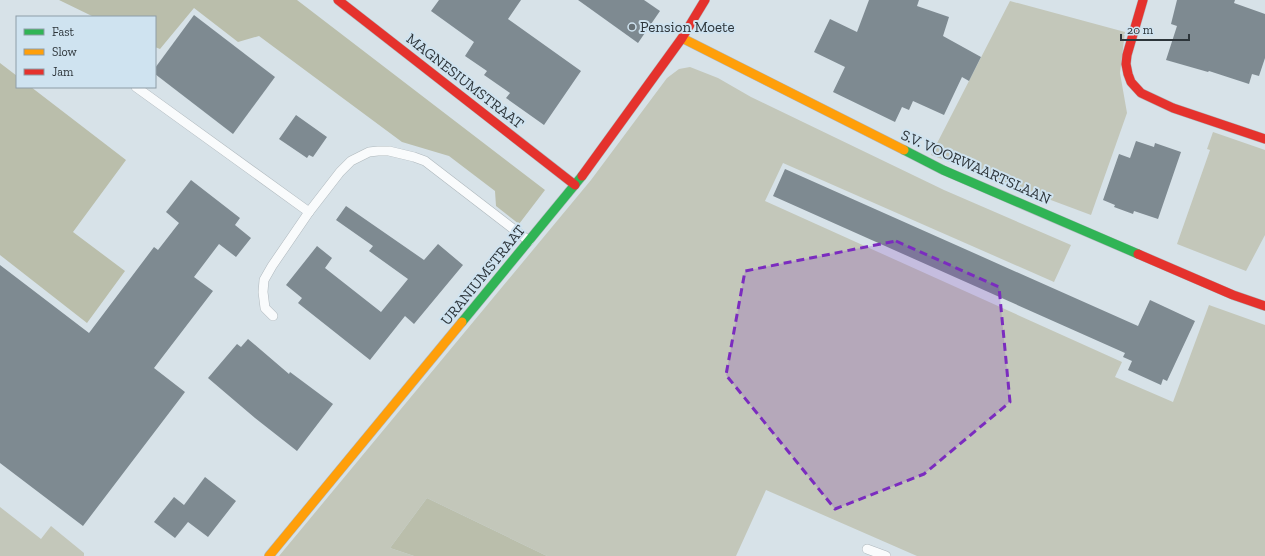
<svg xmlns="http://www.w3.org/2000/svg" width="1265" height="556" viewBox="0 0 1265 556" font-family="'Zilla Slab',serif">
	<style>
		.green { fill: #c3c7ba }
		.forest { fill: #babeab }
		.building { fill: #7e8a91 }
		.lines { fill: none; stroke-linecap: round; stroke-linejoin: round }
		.lane-casing { stroke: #afb8bd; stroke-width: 10 }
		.fast-casing { stroke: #afb8bd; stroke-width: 10 }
		.slow-casing { stroke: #afb8bd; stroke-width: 10 }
		.jam-casing { stroke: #afb8bd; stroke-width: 10 }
		.lane { stroke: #f9fbfc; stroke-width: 9 }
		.fast { stroke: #30b455; stroke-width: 9 }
		.slow { stroke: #ff9f0a; stroke-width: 9 }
		.jam { stroke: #e5322d; stroke-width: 9 }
		.marked { fill: #7b2cbf; fill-opacity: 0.2; stroke: #7b2cbf; stroke-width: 3; stroke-dasharray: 8 5; stroke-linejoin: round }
		.poi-dot { fill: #687277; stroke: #cfe3f0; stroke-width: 1.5 }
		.labels { text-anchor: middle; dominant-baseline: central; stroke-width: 4; stroke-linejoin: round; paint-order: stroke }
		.poi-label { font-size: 15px; fill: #2d353a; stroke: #cfe3f0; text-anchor: start }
		.street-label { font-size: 15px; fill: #2d353a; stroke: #cfe3f0 }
	</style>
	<rect width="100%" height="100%" fill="#d7e2e8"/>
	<g class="green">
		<polygon points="1010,1 1125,32 1120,73 1127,113 1091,215 931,155"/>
		<polygon points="690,67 718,78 751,97 944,190 1071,245 1054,282 783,163 765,201 1122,362 1115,377 1173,402 1209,305 1265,325 1265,556 917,556 766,490 736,556 547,556 427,498 390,548 414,556 279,556 591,180 667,78 679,69"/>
		<polygon points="1213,132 1265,150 1265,235 1246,271 1177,244 1210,150 1207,149"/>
		<polygon points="0,507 41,539 51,526 84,553 84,556 0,556"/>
	</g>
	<g class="forest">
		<polygon points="59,0 297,0 545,190 519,224 496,206 495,191 449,156 402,142 259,36 238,42 194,8 160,49 155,47 155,17 94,17"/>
		<polygon points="0,63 17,76 17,87 31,87 126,160 73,232 125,271 87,323 0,255"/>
		<polygon points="427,498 547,556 414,556 390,548"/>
	</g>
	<g class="building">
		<polygon points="439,0 521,0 508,19 581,71 544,125 506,98 510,93 484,75 487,71 465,56 474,42 431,11"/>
		<polygon points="578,0 644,0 660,11 638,43"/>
		<polygon points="869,0 919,0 917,6 949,17 943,36 981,57 969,81 962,77 944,115 913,101 909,110 902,107 895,122 833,92 845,67 814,52 830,19 857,32"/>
		<polygon points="1177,0 1235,0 1234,3 1265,14 1265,58 1259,76 1252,74 1249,84 1209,71 1208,72 1166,60 1177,26 1171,24"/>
		<polygon points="194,15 275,77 233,134 155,74 155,68"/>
		<polygon points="296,115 327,137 313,157 309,155 307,158 279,139"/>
		<polygon points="1136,141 1154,147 1155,143 1181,152 1158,219 1134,211 1133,214 1114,207 1115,205 1103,200 1119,154 1130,158"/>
		<polygon points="785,169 1138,326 1150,300 1195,321 1167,381 1163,379 1161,385 1128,370 1132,361 1123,357 1125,353 773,196"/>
		<polygon points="191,180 240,218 235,225 251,238 236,257 219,244 194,277 213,291 154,368 185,392 83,526 0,463 0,265 89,333 154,247 158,250 179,223 166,212"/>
		<polygon points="346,206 424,260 438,244 463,265 414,324 405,316 370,360 298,303 302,298 286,285 317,246 332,258 325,268 381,312 408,279 369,251 373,246 336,220"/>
		<polygon points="248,339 289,374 290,372 333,404 297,451 255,418 208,378 237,344 241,347"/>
		<polygon points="205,477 236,501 208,537 188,522 175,538 154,522 174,497 184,505"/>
	</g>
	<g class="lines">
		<g class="lane-casing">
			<g id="lane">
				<polyline points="136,87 309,212"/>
				<polyline points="273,316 265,308 263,292 264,280 272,266 309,212 340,172 351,161 369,152 378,151 389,151 414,157 425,161 529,241"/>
				<polyline points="867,549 886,556"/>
			</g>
		</g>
		<g class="fast-casing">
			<g id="fast">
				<polyline points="904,150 943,170 1138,254"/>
				<polyline points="462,322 582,176"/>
			</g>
		</g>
		<g class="slow-casing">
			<g id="slow">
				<polyline points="682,38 904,150"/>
				<polyline points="269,556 462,322"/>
			</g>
		</g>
		<g class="jam-casing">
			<g id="jam">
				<polyline points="338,0 575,185"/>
				<polyline points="1143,0 1127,55 1126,64 1128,74 1131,82 1141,93 1173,108 1265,139"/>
				<polyline points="582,176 682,38 705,0"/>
				<polyline points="1138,254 1233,295 1265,306"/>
			</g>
		</g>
		<use href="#lane" class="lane"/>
		<use href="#fast" class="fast"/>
		<use href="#slow" class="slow"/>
		<use href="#jam" class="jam"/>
	</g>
	<path class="marked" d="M896,241L999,287L1010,402L924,474L835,509L726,375L745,271Z"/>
	<circle class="poi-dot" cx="632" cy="27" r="4"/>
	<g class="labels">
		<g class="poi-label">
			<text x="640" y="27">Pension Moete</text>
		</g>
		<g class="street-label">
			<text transform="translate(465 81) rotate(38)">MAGNESIUMSTRAAT</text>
			<text transform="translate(976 167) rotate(24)">S.V. VOORWAARTSLAAN</text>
			<text transform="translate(483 275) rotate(-51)">URANIUMSTRAAT</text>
		</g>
	</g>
	<rect x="16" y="16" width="140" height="72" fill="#cfe3f0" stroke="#8e9da7"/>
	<rect x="24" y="29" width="20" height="6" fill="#30b455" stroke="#8e9da7"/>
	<text x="52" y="36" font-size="12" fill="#2d353a">Fast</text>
	<rect x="24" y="49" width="20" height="6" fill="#ff9f0a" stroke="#8e9da7"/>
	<text x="52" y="56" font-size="12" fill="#2d353a">Slow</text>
	<rect x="24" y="69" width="20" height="6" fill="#e5322d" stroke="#8e9da7"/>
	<text x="52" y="76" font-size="12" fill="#2d353a">Jam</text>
	<path d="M1121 34v6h68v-6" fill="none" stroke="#2d353a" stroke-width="2"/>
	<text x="1127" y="34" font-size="12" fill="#2d353a" stroke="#cfe3f0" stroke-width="3" paint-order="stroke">20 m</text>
</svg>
